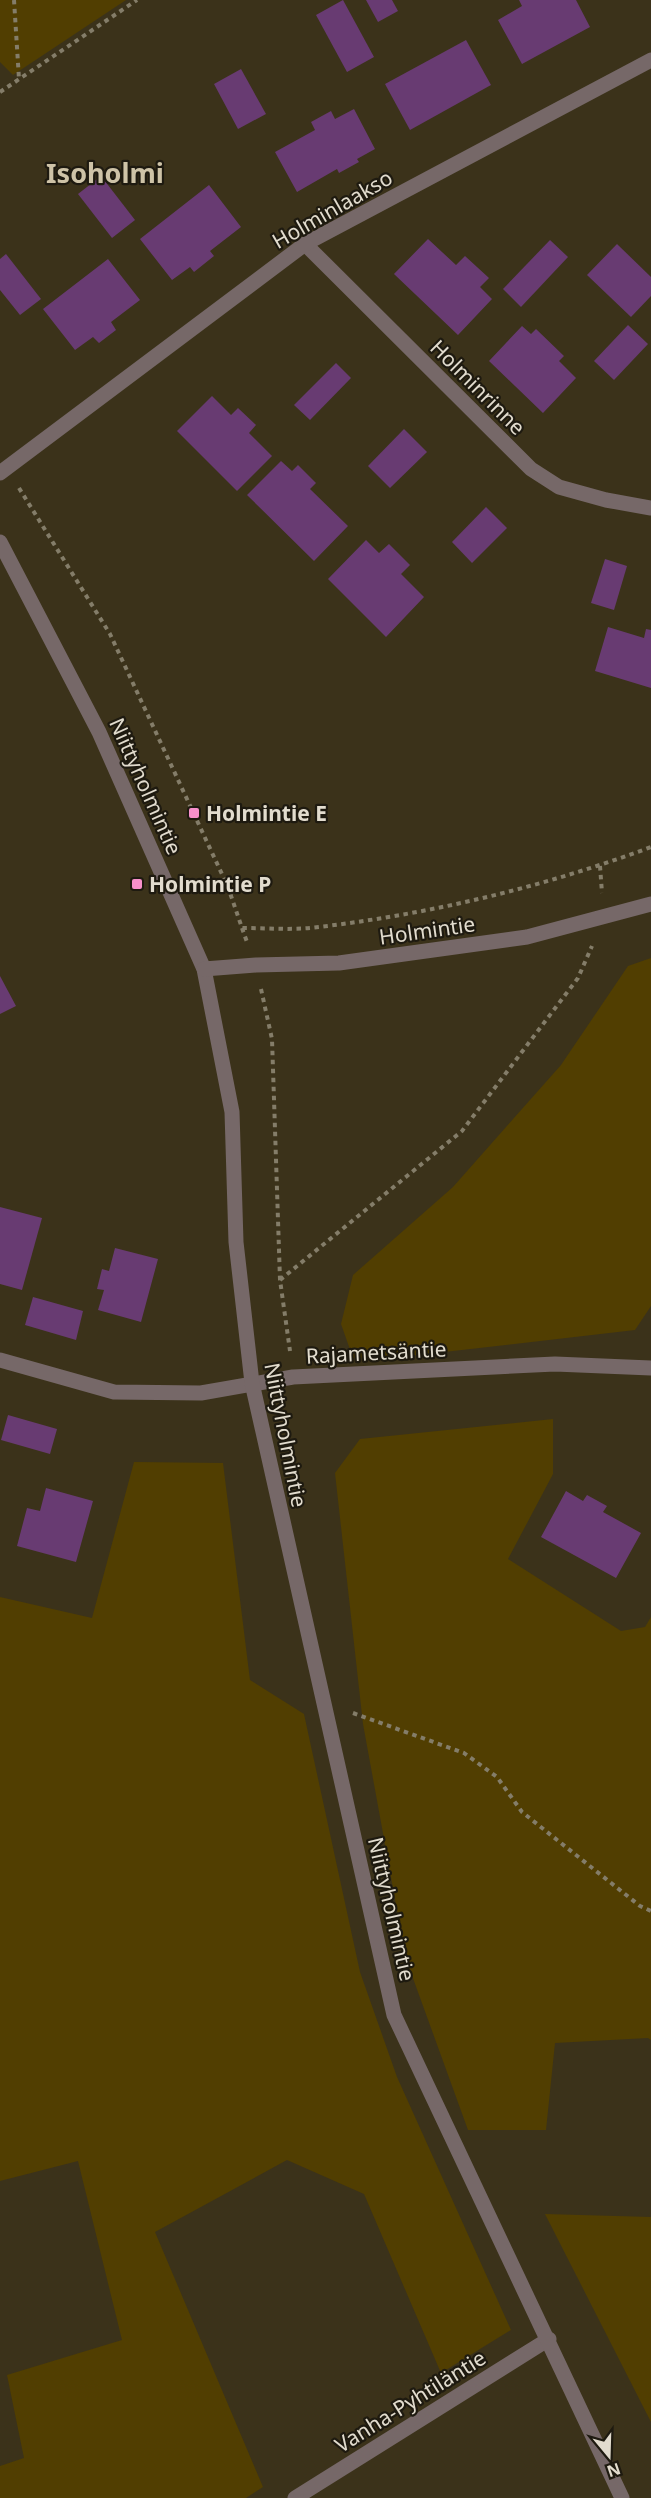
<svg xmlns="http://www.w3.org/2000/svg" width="651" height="2498" viewBox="0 0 651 2498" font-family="'Noto Sans',sans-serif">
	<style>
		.green { fill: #513e01 }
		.building { fill: #683b72 }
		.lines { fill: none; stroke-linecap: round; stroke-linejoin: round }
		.path { stroke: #847d69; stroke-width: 4; stroke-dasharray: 4.5 4.5; stroke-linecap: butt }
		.minor { stroke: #766868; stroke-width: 15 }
		.tertiary { stroke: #766868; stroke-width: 15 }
		.poi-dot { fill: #f890cb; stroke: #1e1a10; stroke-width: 2 }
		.labels { text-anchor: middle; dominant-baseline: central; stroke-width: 4.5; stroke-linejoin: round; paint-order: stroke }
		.street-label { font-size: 21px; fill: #e2dcce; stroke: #1e1a10 }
		.poi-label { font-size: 21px; font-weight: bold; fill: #e2dcce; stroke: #1e1a10; text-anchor: start }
		.district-label { font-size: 27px; font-weight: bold; fill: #cec3a7; stroke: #1e1a10 }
	</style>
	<rect width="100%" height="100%" fill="#3b321a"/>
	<g class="green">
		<polygon points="0,0 126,0 13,75 0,62"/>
		<polygon points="651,958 651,1306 635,1330 418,1355 353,1358 341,1324 353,1275 453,1187 561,1065 628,966"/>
		<polygon points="553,1419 553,1474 508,1559 621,1631 645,1627 651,1617 651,2040 648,2038 555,2043 546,2130 468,2130 406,1959 363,1724 335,1473 360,1439"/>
		<polygon points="134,1462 223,1463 250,1680 304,1714 360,1972 397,2077 511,2330 441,2373 364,2194 287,2160 155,2232 263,2487 246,2498 0,2498 0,2466 24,2458 7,2375 122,2340 78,2161 0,2181 0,1597 92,1618"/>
		<polygon points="545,2214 651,2217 651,2422"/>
	</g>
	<g class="building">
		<polygon points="343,0 374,57 347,72 316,15"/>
		<polygon points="366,0 392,0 398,11 378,22"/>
		<polygon points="519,0 576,0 590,27 522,64 498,20 522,6"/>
		<polygon points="466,40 491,85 410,130 385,84"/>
		<polygon points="241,69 266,114 238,129 214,84"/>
		<polygon points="354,109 375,149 357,159 359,162 339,173 337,169 297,192 275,152 315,130 311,122 331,111 335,119"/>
		<polygon points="101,176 135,220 112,238 78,194"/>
		<polygon points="209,185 241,227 210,251 214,256 194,272 190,267 172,280 140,239"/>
		<polygon points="428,239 456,265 465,256 489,278 480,287 492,299 458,335 394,274"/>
		<polygon points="550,240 568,257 521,307 503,289"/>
		<polygon points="617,244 651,277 651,296 631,317 587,275"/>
		<polygon points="6,254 41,299 20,315 0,290 0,259"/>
		<polygon points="108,259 140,300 111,322 116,330 99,343 93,337 75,350 43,309"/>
		<polygon points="628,325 648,344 614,380 594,361"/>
		<polygon points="522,326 531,334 536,329 564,356 559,361 576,378 543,413 489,361"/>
		<polygon points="336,363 351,378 310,420 294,405"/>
		<polygon points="212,396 231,415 238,408 256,425 249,433 272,456 237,491 177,431"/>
		<polygon points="404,429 427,452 390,488 368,466"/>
		<polygon points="281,461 292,471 298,465 316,483 310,489 348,526 314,561 247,495"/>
		<polygon points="486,507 507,528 472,563 452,542"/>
		<polygon points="366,540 379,553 389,544 410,565 401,574 424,597 386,637 328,579"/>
		<polygon points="605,559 627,566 614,610 591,603"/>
		<polygon points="608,627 644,638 646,629 651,630 651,688 595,671"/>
		<polygon points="0,976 16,1006 0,1014"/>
		<polygon points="0,1207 42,1218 22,1290 0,1284"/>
		<polygon points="115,1248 158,1259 141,1322 98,1310 104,1290 97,1289 102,1269 109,1271"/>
		<polygon points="33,1297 83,1311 76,1340 25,1325"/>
		<polygon points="8,1415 57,1429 50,1454 1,1440"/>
		<polygon points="46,1488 93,1501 76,1562 17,1546 27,1508 40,1511"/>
		<polygon points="566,1491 583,1501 587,1495 607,1506 603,1512 641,1533 616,1578 541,1537"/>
	</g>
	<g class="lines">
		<g class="path">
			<polyline points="14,0 19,79"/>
			<polyline points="0,92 137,0"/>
			<path d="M19,488L110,634L228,887L242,928C264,928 288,930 310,928C426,915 541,888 651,847"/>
			<polyline points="600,866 602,893"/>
			<polyline points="242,928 247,942"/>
			<polyline points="261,989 272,1039 280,1280 290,1351"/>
			<polyline points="280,1280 462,1131 578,978 592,946"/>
			<polyline points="353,1713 464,1753 497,1777 522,1812 640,1906 651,1911"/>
		</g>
		<g class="minor">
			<polyline points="305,244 531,469 559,487 606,500 651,508"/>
			<polyline points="0,473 305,244 651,60"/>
			<polyline points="0,1360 114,1392 201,1393 293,1377 555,1364 651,1368"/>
			<polyline points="295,2498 549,2339"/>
		</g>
		<g class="tertiary">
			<polyline points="0,542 99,732 204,969 232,1112 236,1242 252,1383 394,2015 622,2498"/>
			<polyline points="204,969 256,965 339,963 527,937 651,904"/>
		</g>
	</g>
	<g class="poi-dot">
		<rect x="188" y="807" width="12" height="12" rx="3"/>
		<rect x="131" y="878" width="12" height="12" rx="3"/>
	</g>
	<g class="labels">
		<g class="street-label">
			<text transform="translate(332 209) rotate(-30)">Holminlaakso</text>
			<text transform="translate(478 387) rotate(45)">Holminrinne</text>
			<text transform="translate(146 786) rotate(66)">Niittyholmintie</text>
			<text transform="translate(427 930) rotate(-8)">Holmintie</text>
			<text transform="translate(376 1352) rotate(-3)">Rajametsäntie</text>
			<text transform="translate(286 1435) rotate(79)">Niittyholmintie</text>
			<text transform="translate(392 1909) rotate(77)">Niittyholmintie</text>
			<text transform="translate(410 2401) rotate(-32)">Vanha-Pyhtiläntie</text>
		</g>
		<g class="poi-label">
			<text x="206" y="813">Holmintie E</text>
			<text x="149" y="884">Holmintie P</text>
		</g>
		<g class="district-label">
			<text x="105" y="172">Isoholmi</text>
		</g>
	</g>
	<g transform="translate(609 2456) rotate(161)" stroke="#1e1a10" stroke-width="4.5" paint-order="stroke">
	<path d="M0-4.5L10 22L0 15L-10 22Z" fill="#e2dcce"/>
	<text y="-9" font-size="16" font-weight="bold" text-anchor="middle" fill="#e2dcce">N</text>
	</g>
</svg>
